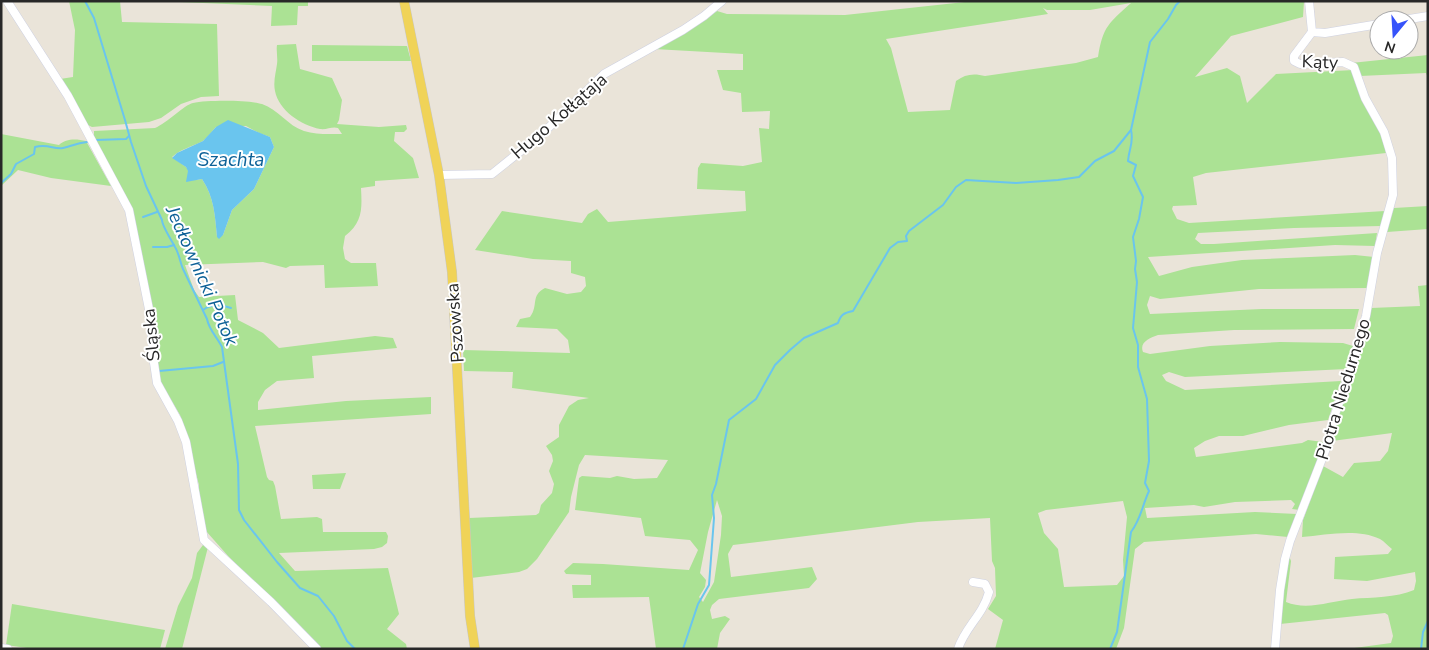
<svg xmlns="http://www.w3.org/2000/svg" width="1429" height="650" viewBox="0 0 1429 650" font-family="'Nunito Sans',sans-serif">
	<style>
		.green { fill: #abe294; fill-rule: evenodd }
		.water { fill: #6ac5ee }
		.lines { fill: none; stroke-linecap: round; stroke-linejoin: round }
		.stream { stroke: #6ac5ee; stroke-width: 2 }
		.minor-casing { stroke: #ced1e1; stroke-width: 9 }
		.major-casing { stroke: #c7c7c7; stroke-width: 10 }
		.minor { stroke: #fff; stroke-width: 8 }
		.major { stroke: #f0d358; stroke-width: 9 }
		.labels { text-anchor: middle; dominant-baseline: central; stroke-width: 4; stroke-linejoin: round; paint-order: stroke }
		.street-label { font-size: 18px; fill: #282828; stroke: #fff }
		.water-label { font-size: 19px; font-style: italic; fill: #0d6197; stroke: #fff }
	</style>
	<rect width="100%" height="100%" fill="#eae4d9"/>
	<g class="green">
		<polygon points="69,1 120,1 122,22 217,24 219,96 201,97 181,104 161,118 149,122 92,127 88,125 60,79 73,77 75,30"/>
		<polygon points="156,1 308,1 308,6 298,6 297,25 271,26 272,6"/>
		<path d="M974,1H1304L1303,17L1231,36L1195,77L1227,68L1240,76L1247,103L1276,74L1354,70L1381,130L1386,153L1206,173L1193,177L1197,205L1173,206L1172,209L1177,219L1189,223L1385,211L1381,226L1294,228L1198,233L1195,239L1201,244H1214L1377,233L1375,246L1335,245L1148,257L1159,276L1192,267L1242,260L1355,255L1374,257L1367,288L1259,289L1160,299L1150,296L1147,305L1150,314L1262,309H1359L1354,329L1234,330L1158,335C1150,338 1139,342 1143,352L1150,354L1210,346L1280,342L1343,343L1353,346L1346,369L1185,377L1169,372L1162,375L1166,381L1185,390L1341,381L1328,420L1289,425L1243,436H1219L1205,441L1194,448L1196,457L1302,443L1308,440L1323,442V448L1300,510L1292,509L1295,504L1291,500L1235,502L1204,507L1194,505L1145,508L1147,518L1255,512L1297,514L1288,537L1256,534L1144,542L1135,549L1124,628L1116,649H995L1003,620L988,609L996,596L995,568L992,561L990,518L918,522L733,545L728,554L731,577L812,567L817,579L809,588L719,599L712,605L710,610L712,619L725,616L730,619L720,633L717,649H656L649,597L573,598L572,585H591V575L566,574L564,571L573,563L603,564L689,570L698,550L690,540L645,536L641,518L575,510L579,478L582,476L610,478L617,476L634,479L657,478L668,460L585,455L579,465L571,497L569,512L537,559L527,569L519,572L471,578L469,518L536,515L539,513L541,505L552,493L554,484L549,471L553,461L552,455L546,446L559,437V425L569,406L578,400L589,398L512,388L513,372L464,371L463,350L570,353L568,340L557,329L516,327L520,319L530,317C539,305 530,296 545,288L567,294L581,292L586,286L585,277L571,273V261L533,259L475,250L502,211L582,223L588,214L597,209L608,222L746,211L745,191L697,189L698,168L701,163L743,166L762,162L759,128L769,129L770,111L742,112L741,93L723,90L717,70H743V54L654,49L682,34L717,11L727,14L845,15ZM1131,3C1109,23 1103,26 1098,57L1076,63L985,76C974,73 965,74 956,81L950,110L908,112L891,48L886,39L1048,14L1043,8L1047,10H1090ZM717,500L722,516L721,535L714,582L703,602L699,597L705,587L706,580L700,573L708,532ZM1123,501L1127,517L1123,560L1124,576L1117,585L1064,587L1058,549L1044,533L1038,513L1046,510Z"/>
		<path d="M296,44L300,69L332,78L342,100L339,120L337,124L379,127L406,125L407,129L404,132H395L394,141L413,158L419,178L375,181V186L361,188C362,208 363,222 345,236L343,248L345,259L351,263H376L378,286L325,288L324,265L290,266L286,268L263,262L185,265L194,290L199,297L235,295L238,320L263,333L279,348L375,336L393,338L397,348L312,356L314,378L277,381L265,390L258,402V410L346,401L431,397V414L255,426L267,477L269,480L273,481L275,486L281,519L317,517L322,519L323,532H386L388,536L387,543L382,547L374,549L279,553L295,571L388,568L399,614L387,629L406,644L407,649H322L229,557L206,531L199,498V485L185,433L180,415L162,385L158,374L133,213L94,140V131L155,128C167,123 184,105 193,103C207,100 249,100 262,104C278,109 288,126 304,131C316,135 330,134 342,134L338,128C332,126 327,130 320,129C301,125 279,111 275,91C273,82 276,72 277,64C278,58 276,51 277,45ZM246,126L259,133L270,137L274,147L254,189L232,210L223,235L217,237C215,215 214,197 202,179L196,180L186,167L172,157C181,149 191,147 201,142C207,139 211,132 216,127Z"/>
		<polygon points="312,45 407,46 411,61 312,61"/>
		<polygon points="1428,55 1428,78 1426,73 1360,76 1351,63"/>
		<path d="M1,134L59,145C66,138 77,139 86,141L111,186L51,178L18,170L1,186Z"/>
		<polygon points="1428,206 1428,229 1387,232 1381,242 1394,208"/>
		<path d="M1428,285V649H1347L1391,643L1393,636L1388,615L1385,613L1280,624L1284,575L1289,556L1291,561L1286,602C1307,611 1331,601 1352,599C1372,597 1396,598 1414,590L1416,581L1415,572L1367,581L1334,579L1335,557L1388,554L1392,549C1388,546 1384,541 1380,539C1357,528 1326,535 1302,537L1303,520L1323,466L1343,477L1354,463L1380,461L1388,451L1392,433L1332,441L1333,433L1371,308L1420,306L1418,286Z"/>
		<polygon points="346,473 340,489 313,489 312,475"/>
		<polygon points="203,545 207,545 208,547 182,649 165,649 178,606 192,578 197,553"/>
		<polygon points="12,604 165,630 160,649 34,649 6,645"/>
	</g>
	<path class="water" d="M228,120L270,137L274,147L254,189L232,210L223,235L219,239L217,237C215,215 214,197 202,179L186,182L188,171L186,167L172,158L177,153L203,141L216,127Z"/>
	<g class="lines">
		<g class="stream">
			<path d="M85,1L94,18L125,120L131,142L146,186L162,220C162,226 172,241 175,247C179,253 180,262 183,269C191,286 199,302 207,319C209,330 217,337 222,347L238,464L239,510L244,520L277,562L300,588L318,596L334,616L347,641L355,649"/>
			<polyline points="95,140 126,139 129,136"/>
			<path d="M1,183L11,174L16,164L34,154L35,147C48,143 54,150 63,148C72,146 76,143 87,142"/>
			<polyline points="143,217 157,212"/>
			<polyline points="153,247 167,247 174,245"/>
			<path d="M203,310C212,303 221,305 231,308"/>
			<polyline points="159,371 213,366 223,362"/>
			<path d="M683,649L698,604L709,585L714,518L712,495L716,484L729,420L756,399L775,365L790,350L804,338L838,323C841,314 844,313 853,311L890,248L898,242L907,241L906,236L909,231L943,205L956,187L966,180L1016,183L1058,180L1079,177L1095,161L1114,151L1131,130L1150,42L1168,19L1176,5L1180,1"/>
			<path d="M1110,649L1117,632L1131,532C1141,519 1142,506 1149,491L1145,483L1149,461L1147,399L1138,367V345L1133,328L1137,282L1135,269L1136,261L1133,237L1139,219L1143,197L1133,176L1136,165L1128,161C1129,148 1134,143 1131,130"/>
			<polyline points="1421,649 1423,632 1428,621"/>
		</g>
		<g class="minor-casing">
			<g id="minor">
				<polyline points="7,1 68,96 129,210 150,314 154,363 157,383 178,421 186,442 204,540 271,602 317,649"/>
				<polyline points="1309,1 1312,32 1325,33 1379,24"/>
				<polyline points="1403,20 1428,16"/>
				<polyline points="439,175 492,174 542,134 604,74 683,30 704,16 722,1"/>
				<polyline points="1,648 8,649"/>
				<path d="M958,649C965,627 983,615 989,592L985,584L973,582"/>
				<polyline points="1275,649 1280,590 1285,559 1290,541 1327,446 1334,417 1351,369 1366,316 1377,253 1393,195 1392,158 1384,132 1365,98 1354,67 1343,62 1300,64 1294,61 1294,56 1312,32"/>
			</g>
		</g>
		<g class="major-casing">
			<polyline id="major" points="404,1 439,175 452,272 470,616 475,649"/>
		</g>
		<use href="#minor" class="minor"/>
		<use href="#major" class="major"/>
	</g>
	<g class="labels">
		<g class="street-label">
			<text transform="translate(1320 62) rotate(2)">Kąty</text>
			<text transform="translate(559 116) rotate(-41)">Hugo Kołłątaja</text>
			<text transform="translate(455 323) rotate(-94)">Pszowska</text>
			<text transform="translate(151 335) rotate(-96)">Śląska</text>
			<text transform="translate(1343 389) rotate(-73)">Piotra Niedurnego</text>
		</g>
		<g class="water-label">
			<text x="231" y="160">Szachta</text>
			<text transform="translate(202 276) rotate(66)">Jedłownicki Potok</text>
		</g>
	</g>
	<rect width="1429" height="650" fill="none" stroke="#282828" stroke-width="5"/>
	<g transform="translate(1394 35) rotate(198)"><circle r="24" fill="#ffffff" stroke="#a9a9a9"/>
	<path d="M0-4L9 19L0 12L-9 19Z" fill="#3653fa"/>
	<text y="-8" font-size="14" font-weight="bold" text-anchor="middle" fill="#282828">N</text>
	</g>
</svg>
